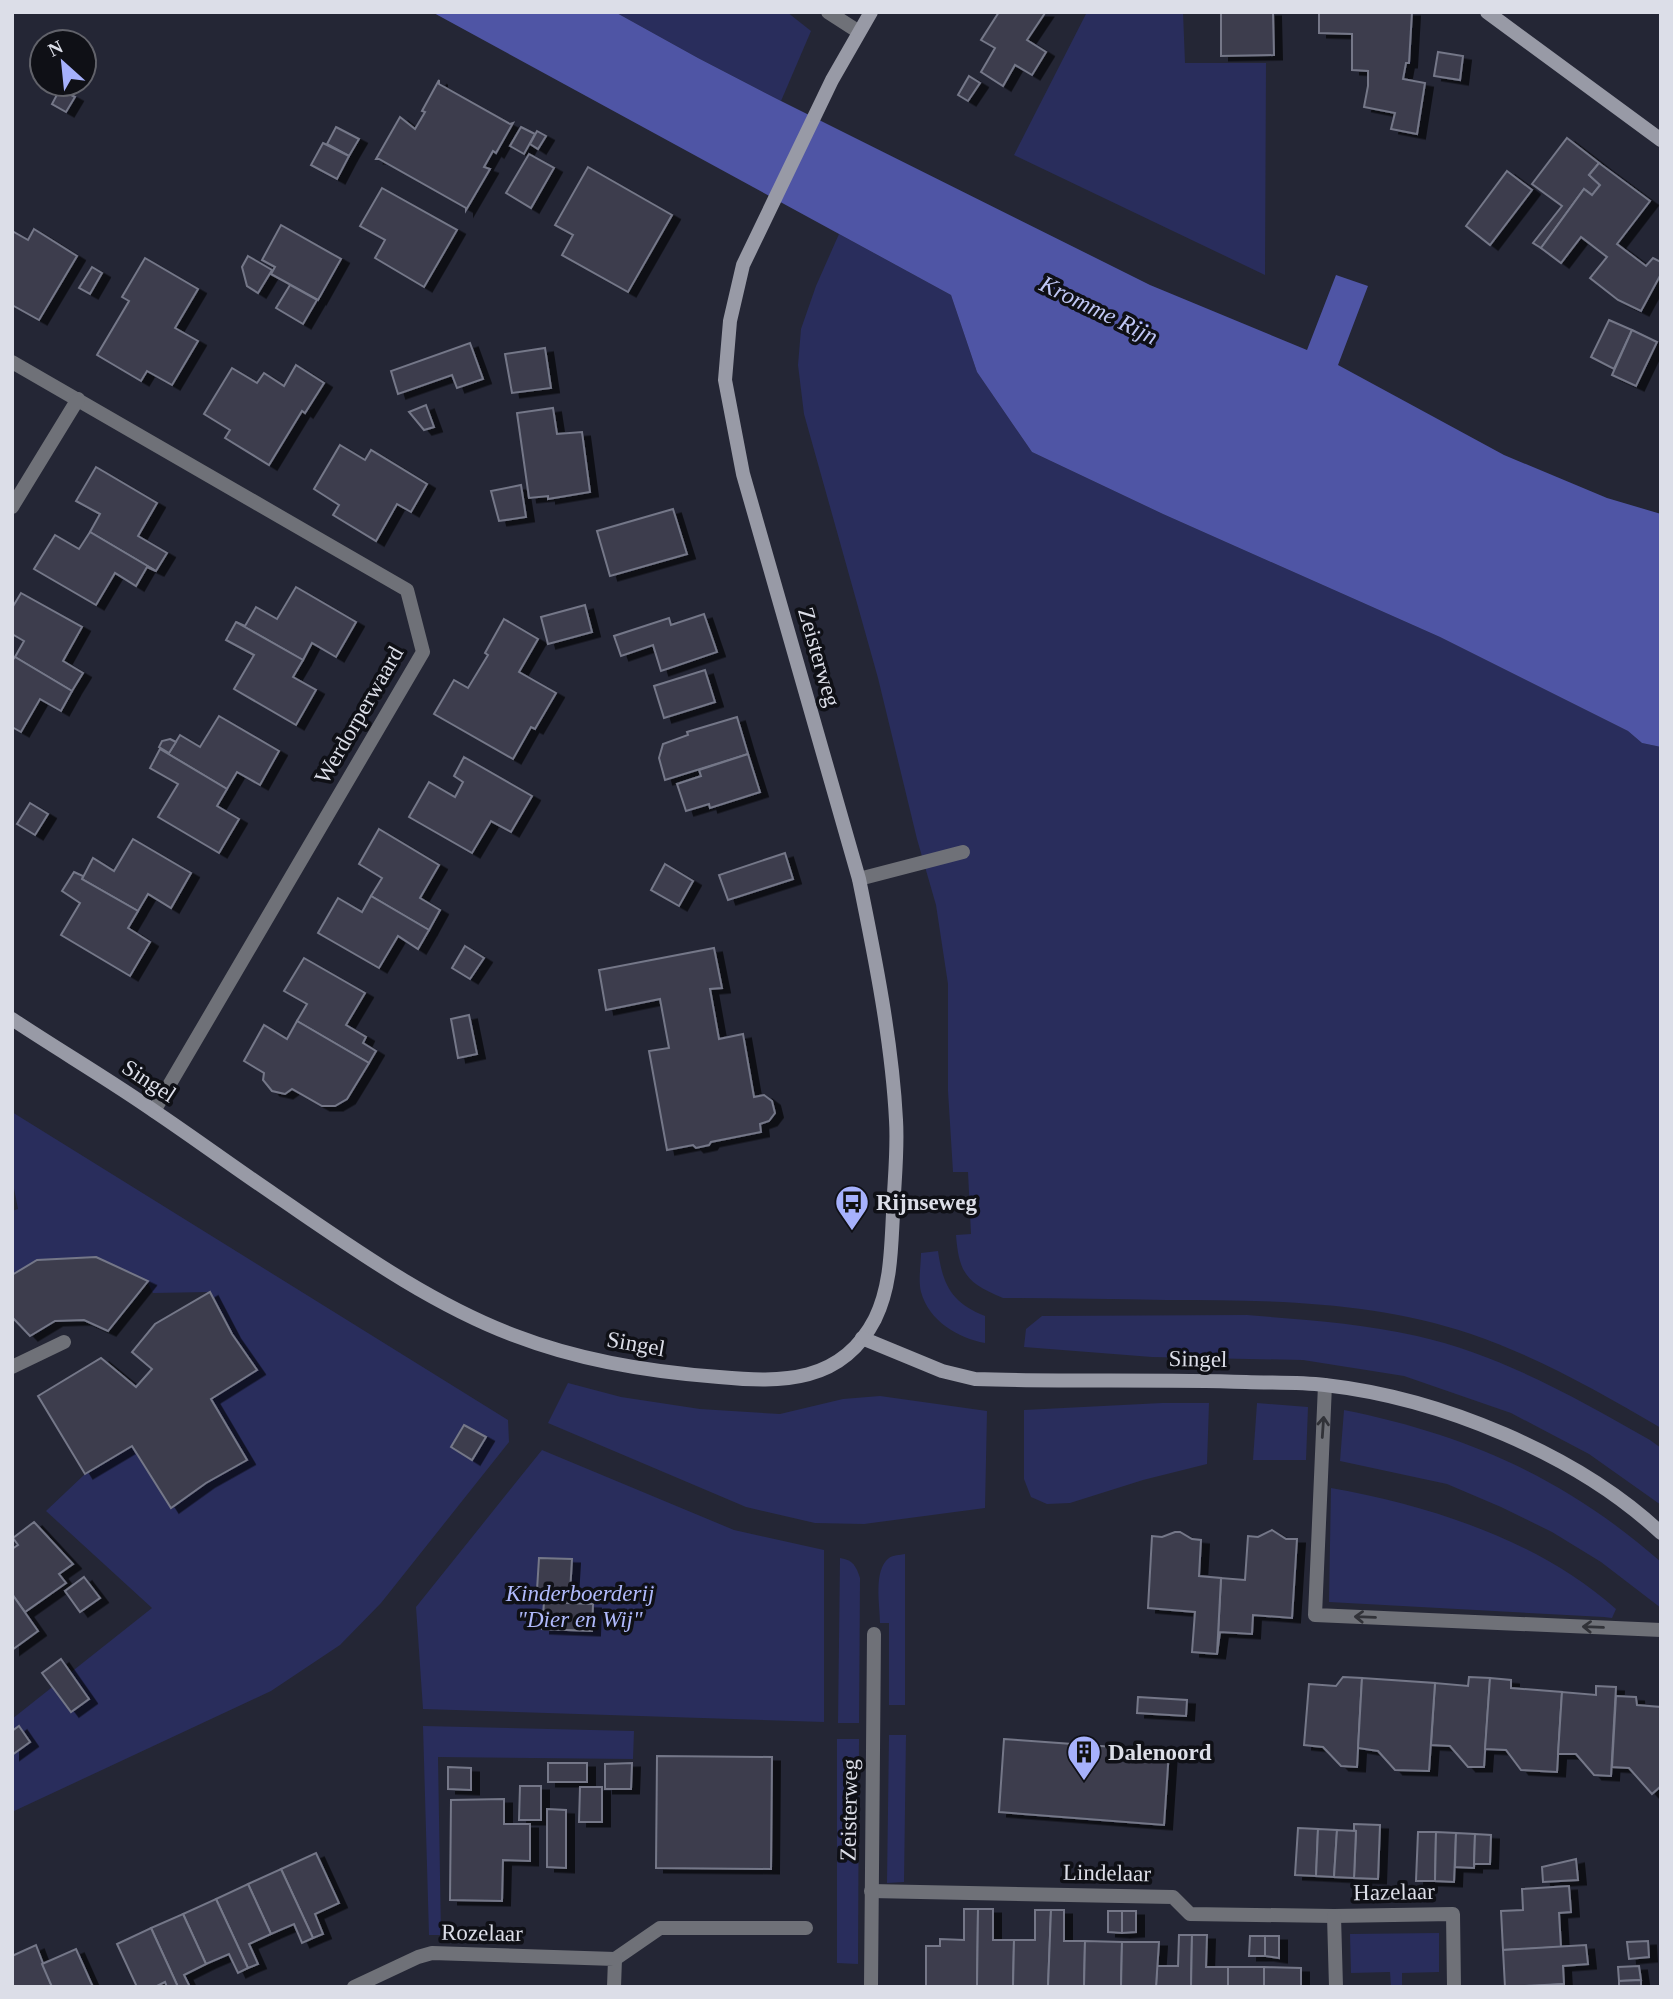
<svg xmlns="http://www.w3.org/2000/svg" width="1673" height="1999" viewBox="0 0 1673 1999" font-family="Georgia,serif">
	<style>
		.green { fill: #292d5c }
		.water { fill: #4f55a5 }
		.building { fill: #3c3e4e; stroke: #747788; stroke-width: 2; filter: url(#shadow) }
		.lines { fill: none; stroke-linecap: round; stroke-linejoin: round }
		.lane { stroke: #6f7178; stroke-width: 14 }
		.street { stroke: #6f7178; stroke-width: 14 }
		.secondary { stroke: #989aa6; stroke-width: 14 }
		.oneway { stroke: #313238 }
		.labels { text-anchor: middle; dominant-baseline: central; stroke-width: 7; stroke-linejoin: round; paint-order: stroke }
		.street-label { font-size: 23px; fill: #dcdee8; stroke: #0f1016 }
		.poi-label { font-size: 23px; font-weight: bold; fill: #dcdee8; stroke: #0f1016; text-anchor: start }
		.park-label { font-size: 23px; font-style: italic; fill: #b0bafc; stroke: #0f1016 }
		.water-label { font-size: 24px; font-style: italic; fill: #c0c7f4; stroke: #0f1016 }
	</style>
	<defs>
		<filter id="shadow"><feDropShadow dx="8" dy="4.5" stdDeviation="0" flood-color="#0009"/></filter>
	</defs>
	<rect width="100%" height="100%" fill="#242635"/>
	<g class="green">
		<polygon points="615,12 787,12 811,31 781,101 698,58"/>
		<polygon points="1087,12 1183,12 1185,63 1266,63 1265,275 1014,155"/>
		<path d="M839,234L951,295L977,372L1032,452L1163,514L1440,637L1628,731L1642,743L1661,747V1428C1600,1392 1538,1357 1471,1334C1373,1301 1270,1300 1167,1300C1112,1299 1057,1298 1003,1298C967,1283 959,1274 956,1235L971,1234L968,1172H953L948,1091V984L936,905L917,839L878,678L804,414L798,365L801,329L816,286Z"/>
		<polygon points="12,1112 508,1420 509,1442 381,1603 340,1645 271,1691 12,1812 12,1719 152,1608 46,1511 85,1474 132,1446 171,1507 206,1483 247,1461 211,1399 257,1370 232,1334 209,1292 153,1293 147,1281 96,1257 37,1260 12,1275 12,1211 18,1209 12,1178"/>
		<path d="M938,1251C943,1286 952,1303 985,1316V1343C958,1338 929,1321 921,1292C918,1280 921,1265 921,1253Z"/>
		<path d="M1247,1315C1304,1320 1361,1323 1417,1336C1501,1355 1576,1398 1650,1440L1661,1448V1505L1589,1454L1511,1413L1404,1376L1303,1360L1152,1357L1024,1347L1026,1329L1042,1316Z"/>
		<polygon points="568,1383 621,1397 700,1409 780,1414 843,1399 880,1396 987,1411 985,1508 864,1524 815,1523 746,1507 548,1423"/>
		<polygon points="1162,1403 1209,1403 1207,1464 1143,1480 1070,1503 1047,1504 1031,1497 1024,1479 1024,1410"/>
		<polygon points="1257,1403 1308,1407 1306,1460 1253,1460"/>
		<path d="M1344,1410C1468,1435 1565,1478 1661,1562V1608L1601,1562L1552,1532L1501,1507L1447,1484L1340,1461Z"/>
		<polygon points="542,1450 734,1530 824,1550 824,1722 423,1709 416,1607"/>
		<path d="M1331,1488C1431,1506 1538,1540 1616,1609L1612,1618L1604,1617L1329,1602Z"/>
		<path d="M905,1554V1705H889V1623H880C880,1605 873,1570 889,1558C893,1555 900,1555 905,1554Z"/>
		<path d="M840,1558C853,1560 856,1566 860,1578L859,1723H838Z"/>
		<polygon points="423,1726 634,1731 633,1759 438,1757 441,1935 429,1935"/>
		<polygon points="889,1735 906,1735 904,1882 887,1883"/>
		<polygon points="837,1739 859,1739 858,1964 837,1963"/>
		<polygon points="1439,1933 1439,1972 1402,1973 1402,1987 1391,1987 1390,1972 1351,1973 1350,1934"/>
	</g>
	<polygon class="water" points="432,12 615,12 698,58 781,101 1150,285 1307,350 1336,275 1368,286 1338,365 1504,455 1607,498 1661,514 1661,747 1642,743 1628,731 1440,637 1163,514 1032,452 977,372 951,295"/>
	<g class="building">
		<polygon points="999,12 1045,13 1027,40 1046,52 1032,75 1015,65 1003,86 981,72 995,48 981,40"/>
		<polygon points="1221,12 1273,12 1274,55 1221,56"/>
		<polygon points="1319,12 1412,12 1409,63 1406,63 1403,79 1425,83 1417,134 1391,129 1395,113 1364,107 1368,86 1368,71 1352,70 1352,34 1319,33"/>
		<polygon points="1438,52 1463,56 1460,80 1434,76"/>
		<polygon points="969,76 980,83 968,101 958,95"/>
		<polygon points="439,80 439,84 510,124 513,123 496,153 493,151 484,167 490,169 466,210 466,208 379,159 376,159 400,117 415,129 425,112 422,111"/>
		<polygon points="60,89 75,97 66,112 52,104"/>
		<polygon points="336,127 359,139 349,156 327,144"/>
		<polygon points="521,127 535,134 524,154 510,146"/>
		<polygon points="537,131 546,136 538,149 530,144"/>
		<polygon points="1567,138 1599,163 1589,175 1600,185 1592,195 1584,189 1541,248 1533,243 1562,206 1532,184"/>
		<polygon points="323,143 349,156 337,179 311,165"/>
		<polygon points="529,154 554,168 531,208 506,193"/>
		<polygon points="1599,163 1650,201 1617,244 1646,266 1653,258 1661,262 1661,274 1641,311 1618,300 1590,278 1607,257 1581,237 1561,263 1541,248 1584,189 1592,195 1600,185 1589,175"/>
		<polygon points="588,167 672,215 628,292 562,255 573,235 555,225"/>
		<polygon points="1507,171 1532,190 1490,245 1466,226"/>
		<polygon points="382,188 457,230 424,287 375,258 385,240 360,226"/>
		<polygon points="281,225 341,259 318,300 271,274 275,267 262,260"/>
		<polygon points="34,229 77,256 39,320 12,305 12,231 28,240"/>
		<polygon points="248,256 272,270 258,293 247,286 242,267"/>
		<polygon points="145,258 198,289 175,328 198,341 172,385 147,371 141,381 97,355 129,301 122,297"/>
		<polygon points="92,267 102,273 90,294 79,288"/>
		<polygon points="290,285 317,300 303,324 276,308"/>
		<polygon points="1609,320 1632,330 1614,369 1591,357"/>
		<polygon points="1632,330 1657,342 1636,386 1612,375"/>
		<polygon points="470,343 483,379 457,388 452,375 398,394 391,371"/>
		<polygon points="545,348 551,388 512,393 505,354"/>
		<polygon points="296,365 324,383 305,413 302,411 269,465 225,438 230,430 204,414 232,368 257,383 264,373 284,386"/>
		<polygon points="426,405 434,427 424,430 409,412"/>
		<polygon points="553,408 557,434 582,432 590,492 548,499 548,496 529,498 517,413"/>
		<polygon points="340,445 365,460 371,450 427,484 411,512 397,504 376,541 333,515 339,505 314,489"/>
		<polygon points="96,467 157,503 138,536 167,553 156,571 90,532 100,514 76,501"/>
		<polygon points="521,485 526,517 499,521 491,491"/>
		<polygon points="673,509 687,554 610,576 597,531"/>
		<polygon points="90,532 156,571 147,567 136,586 115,573 96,605 34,569 55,535 79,549"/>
		<polygon points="296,587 356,622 336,657 312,643 303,660 236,622 245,626 256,607 277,619"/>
		<polygon points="21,593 82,627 63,661 83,673 72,691 15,657 24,641 12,634 12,608"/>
		<polygon points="585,605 592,632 548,644 541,617"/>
		<polygon points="704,614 717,652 661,671 653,645 621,656 614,636 669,618 671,625"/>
		<polygon points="504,619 538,639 519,672 556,693 535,729 531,727 513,759 434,714 454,680 468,688 488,655 485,653"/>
		<polygon points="236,622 303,660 293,677 316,690 296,725 234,689 254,655 226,640"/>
		<polygon points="15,657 72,691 61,711 40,699 21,732 12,727 12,661"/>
		<polygon points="705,670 715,702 664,718 654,686"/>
		<polygon points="219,716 279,751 260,785 237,772 227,789 160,749 169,753 180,735 200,747"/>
		<polygon points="737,717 748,754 665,780 659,758 663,744 688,735 687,732"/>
		<polygon points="170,739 176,742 169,753 159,747 162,741"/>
		<polygon points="160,749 227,789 217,806 239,819 219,853 158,817 178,784 150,768"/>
		<polygon points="748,754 760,792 710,808 709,804 686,811 677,784 701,776 699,770"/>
		<polygon points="464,757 532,796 511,832 491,821 472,853 409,817 429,782 455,797 463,782 454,776"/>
		<polygon points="30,803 48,814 35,835 17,824"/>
		<polygon points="379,829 439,865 420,898 440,910 429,930 371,896 382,878 359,864"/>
		<polygon points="133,839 191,873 171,908 148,894 138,911 82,879 93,858 114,871"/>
		<polygon points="785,853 793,879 728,900 719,875"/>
		<polygon points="665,864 693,881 679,906 651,890"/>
		<polygon points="74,872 83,876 82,879 138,911 128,928 150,942 130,976 61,935 80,903 62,891"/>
		<polygon points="371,896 429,930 418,949 398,936 379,968 318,933 338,898 362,912"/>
		<polygon points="465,946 484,958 470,979 452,968"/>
		<polygon points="714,948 722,988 710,989 719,1039 743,1034 754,1097 764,1095 772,1101 775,1113 769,1121 760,1124 761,1132 711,1142 709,1145 696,1148 693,1145 667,1150 649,1051 669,1048 660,999 606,1010 599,970"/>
		<polygon points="304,958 365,993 346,1025 366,1037 363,1043 376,1051 369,1063 297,1021 307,1004 284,991"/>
		<polygon points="469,1015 477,1054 458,1058 451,1019"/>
		<polygon points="297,1021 369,1063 347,1099 335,1106 322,1106 292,1089 285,1094 272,1091 263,1080 264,1073 244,1061 264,1025 287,1039"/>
		<polygon points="96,1257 148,1281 108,1331 84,1320 55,1321 30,1336 12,1317 12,1275 37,1260"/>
		<polygon points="210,1292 232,1334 257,1370 211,1399 247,1460 206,1483 171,1508 132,1446 85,1474 38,1396 101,1358 136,1387 152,1369 132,1352 155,1324"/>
		<polygon points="464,1425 486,1437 472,1460 451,1447"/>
		<polygon points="34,1522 73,1564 59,1574 66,1583 25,1612 12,1594 12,1549 18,1545 13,1538"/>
		<polygon points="1272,1530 1286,1539 1297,1539 1292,1618 1253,1615 1252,1634 1220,1632 1217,1654 1221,1578 1245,1580 1248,1536 1258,1537"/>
		<polygon points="1175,1532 1180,1532 1192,1539 1201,1540 1199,1576 1221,1578 1217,1654 1192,1652 1195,1612 1148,1608 1152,1536 1162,1537"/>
		<polygon points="539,1558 572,1559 570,1592 567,1592 567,1603 593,1604 592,1631 542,1629 544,1602 548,1602 549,1591 537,1590"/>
		<polygon points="84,1577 100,1598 80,1612 65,1591"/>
		<polygon points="12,1594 38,1631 12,1650"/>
		<polygon points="61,1659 89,1699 71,1712 42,1673"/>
		<polygon points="1343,1677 1362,1678 1357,1767 1341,1766 1323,1747 1304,1745 1309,1684 1336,1686"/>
		<polygon points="1469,1677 1490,1678 1484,1767 1468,1767 1450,1746 1431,1745 1435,1683 1468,1686"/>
		<polygon points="1362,1678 1435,1683 1429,1771 1395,1770 1378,1751 1358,1748"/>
		<polygon points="1490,1678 1511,1680 1511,1688 1562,1692 1557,1772 1521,1770 1506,1750 1485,1749"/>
		<polygon points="1596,1686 1616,1687 1611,1776 1594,1775 1576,1754 1558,1754 1562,1692 1596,1695"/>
		<polygon points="1616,1696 1636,1697 1637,1705 1661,1707 1661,1786 1652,1794 1629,1768 1612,1767"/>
		<polygon points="1138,1697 1187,1700 1186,1716 1137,1713"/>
		<polygon points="19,1726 30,1742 12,1755 12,1731"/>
		<polygon points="1004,1739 1169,1751 1164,1825 999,1812"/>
		<polygon points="657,1756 772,1757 771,1869 656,1868"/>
		<rect x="548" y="1763" width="39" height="19"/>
		<polygon points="632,1763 631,1789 605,1789 605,1764"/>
		<polygon points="448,1767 471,1768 471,1790 448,1789"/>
		<polygon points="520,1786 541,1786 541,1820 519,1820"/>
		<polygon points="580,1787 602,1787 602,1822 579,1822"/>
		<polygon points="504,1799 504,1824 530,1824 530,1861 503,1860 502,1901 450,1900 451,1800"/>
		<polygon points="547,1809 566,1810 566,1868 547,1867"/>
		<polygon points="1354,1824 1380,1825 1378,1879 1354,1878 1356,1831 1354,1830"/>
		<polygon points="1298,1828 1318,1829 1316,1876 1295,1875"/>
		<polygon points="1318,1829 1337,1830 1334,1877 1316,1876"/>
		<polygon points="1337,1830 1356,1831 1354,1878 1334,1877"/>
		<polygon points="1418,1832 1436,1832 1435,1881 1416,1881"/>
		<polygon points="1436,1832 1456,1833 1454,1882 1435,1881"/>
		<polygon points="1456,1833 1475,1834 1474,1868 1455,1867"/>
		<polygon points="1475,1834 1491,1835 1490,1864 1474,1864"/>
		<polygon points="316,1853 339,1903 315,1914 323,1934 313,1938 281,1869"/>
		<polygon points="1576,1859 1578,1880 1543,1882 1542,1867"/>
		<polygon points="281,1869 313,1938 302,1943 294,1924 271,1934 248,1884"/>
		<polygon points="248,1884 271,1934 249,1944 258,1964 248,1968 216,1899"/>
		<polygon points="1569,1886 1571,1912 1559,1913 1561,1947 1503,1950 1501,1911 1523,1910 1522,1889"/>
		<polygon points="216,1899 248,1968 238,1973 229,1954 206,1964 183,1914"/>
		<polygon points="964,1909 978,1909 977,1987 926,1987 926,1946 940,1946 940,1939 964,1940"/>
		<polygon points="978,1909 993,1909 993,1940 1014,1940 1013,1987 977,1987"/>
		<polygon points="1035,1910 1051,1910 1048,1987 1013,1987 1014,1940 1035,1940"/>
		<polygon points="1051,1910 1064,1910 1064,1941 1085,1941 1084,1987 1048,1987"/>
		<polygon points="1108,1911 1122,1911 1122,1933 1108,1932"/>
		<polygon points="1122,1911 1136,1911 1136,1932 1122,1933"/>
		<polygon points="183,1914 206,1964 184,1975 190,1987 178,1987 151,1928"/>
		<polygon points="151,1928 178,1987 167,1987 165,1982 155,1987 137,1987 117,1944"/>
		<polygon points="1179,1935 1192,1935 1191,1987 1156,1987 1157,1966 1178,1966"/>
		<polygon points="1192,1935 1207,1935 1206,1967 1228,1967 1228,1987 1191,1987"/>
		<polygon points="1250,1936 1265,1936 1265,1956 1249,1956"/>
		<polygon points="1265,1936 1279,1936 1279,1958 1265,1956"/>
		<polygon points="1085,1941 1122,1942 1121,1987 1084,1987"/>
		<polygon points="1648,1941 1649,1957 1629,1959 1627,1942"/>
		<polygon points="1122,1942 1159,1942 1156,1987 1121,1987"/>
		<polygon points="36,1945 52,1987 13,1987 12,1956"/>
		<polygon points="1586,1945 1588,1964 1563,1966 1564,1984 1505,1987 1503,1950"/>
		<polygon points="76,1949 93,1987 52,1987 42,1964"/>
		<polygon points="1639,1966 1641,1980 1619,1981 1618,1967"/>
		<rect x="1228" y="1967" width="36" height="20"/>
		<polygon points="1264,1967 1301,1968 1301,1987 1264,1987"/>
		<polygon points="1641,1980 1641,1987 1619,1987 1619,1981"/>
		<polygon points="1564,1984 1564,1987 1521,1987"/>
	</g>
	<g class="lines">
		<g class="lane">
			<polyline points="828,12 859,32"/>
			<polyline points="859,879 963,852"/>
			<polyline points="12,1367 64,1342"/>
			<polyline points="615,1959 660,1928 806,1928"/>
		</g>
		<g class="street">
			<polyline points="12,362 407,590 423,652 154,1111"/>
			<polyline points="12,507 78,399"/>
			<polyline points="1325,1385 1315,1615 1661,1630"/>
			<polyline points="871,1891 1173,1897 1190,1914 1334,1916 1453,1914 1454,1987"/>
			<polyline points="1334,1916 1336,1987"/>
			<polyline points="354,1987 418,1957 432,1953 615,1959 614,1987"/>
			<polyline points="871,1987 874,1634"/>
		</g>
		<g class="secondary">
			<polyline points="1487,12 1661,140"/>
			<path d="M12,1019C60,1051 110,1080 157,1113C197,1140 235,1168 275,1195C350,1246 430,1304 516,1336C581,1361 650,1372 719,1377C782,1383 842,1383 875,1319C891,1286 891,1250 893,1214C894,1183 898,1151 896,1120C892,1042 875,957 859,879L743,474L725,380L730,321L743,265L832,80L871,12"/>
			<path d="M862,1338L942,1371L975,1379C1065,1382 1156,1379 1246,1382C1272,1383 1299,1382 1325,1385C1440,1398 1577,1454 1661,1533"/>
		</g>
	</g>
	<defs><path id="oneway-shaft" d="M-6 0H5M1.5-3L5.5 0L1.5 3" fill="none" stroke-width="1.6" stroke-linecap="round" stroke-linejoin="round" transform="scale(1.75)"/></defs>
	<g class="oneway">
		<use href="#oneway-shaft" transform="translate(1323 1427) rotate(-86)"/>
		<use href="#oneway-shaft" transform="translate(1365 1617) rotate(-178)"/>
		<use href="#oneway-shaft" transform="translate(1593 1627) rotate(-178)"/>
	</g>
	<defs>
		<g id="bus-pin" transform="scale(1.75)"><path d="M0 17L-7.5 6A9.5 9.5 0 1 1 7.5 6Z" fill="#a6b1fc" stroke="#0f1016"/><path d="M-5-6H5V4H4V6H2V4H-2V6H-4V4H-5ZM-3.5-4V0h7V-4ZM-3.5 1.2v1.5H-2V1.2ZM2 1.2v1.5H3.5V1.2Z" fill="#111"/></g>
		<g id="building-pin" transform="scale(1.75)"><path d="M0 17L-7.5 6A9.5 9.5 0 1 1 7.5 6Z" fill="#a6b1fc" stroke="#0f1016"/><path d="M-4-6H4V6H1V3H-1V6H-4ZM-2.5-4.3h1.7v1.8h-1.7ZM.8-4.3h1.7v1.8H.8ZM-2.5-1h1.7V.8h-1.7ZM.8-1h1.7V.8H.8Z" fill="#111"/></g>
	</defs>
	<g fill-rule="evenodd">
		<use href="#bus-pin" x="852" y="1202"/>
		<use href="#building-pin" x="1084" y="1752"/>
	</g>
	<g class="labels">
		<g class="street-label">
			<text transform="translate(819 657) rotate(74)">Zeisterweg</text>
			<text transform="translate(359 715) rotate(-60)">Werdorperwaard</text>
			<text transform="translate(149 1081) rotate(33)">Singel</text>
			<text transform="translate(636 1344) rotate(10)">Singel</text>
			<text transform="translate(1198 1359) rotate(1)">Singel</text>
			<text transform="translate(849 1810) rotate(-89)">Zeisterweg</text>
			<text transform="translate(1107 1873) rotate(1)">Lindelaar</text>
			<text transform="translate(1394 1892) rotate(-1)">Hazelaar</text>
			<text transform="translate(482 1933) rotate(1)">Rozelaar</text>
		</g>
		<g class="poi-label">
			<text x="876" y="1202">Rijnseweg</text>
			<text x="1108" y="1752">Dalenoord</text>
		</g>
		<g class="park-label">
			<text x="580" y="1593">Kinderboerderij<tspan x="580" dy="26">"Dier en Wij"</tspan></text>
		</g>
		<g class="water-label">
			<text transform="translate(1099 310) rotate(26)">Kromme Rijn</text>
		</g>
	</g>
	<rect width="1673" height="1999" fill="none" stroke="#dcdee8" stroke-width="28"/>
	<g transform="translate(63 63) rotate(333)"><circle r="33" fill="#0f1016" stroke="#61626a" stroke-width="2"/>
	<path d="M0-5L12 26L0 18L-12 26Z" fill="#a6b1fc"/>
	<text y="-10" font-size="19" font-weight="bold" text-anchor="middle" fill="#dcdee8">N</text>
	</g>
</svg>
